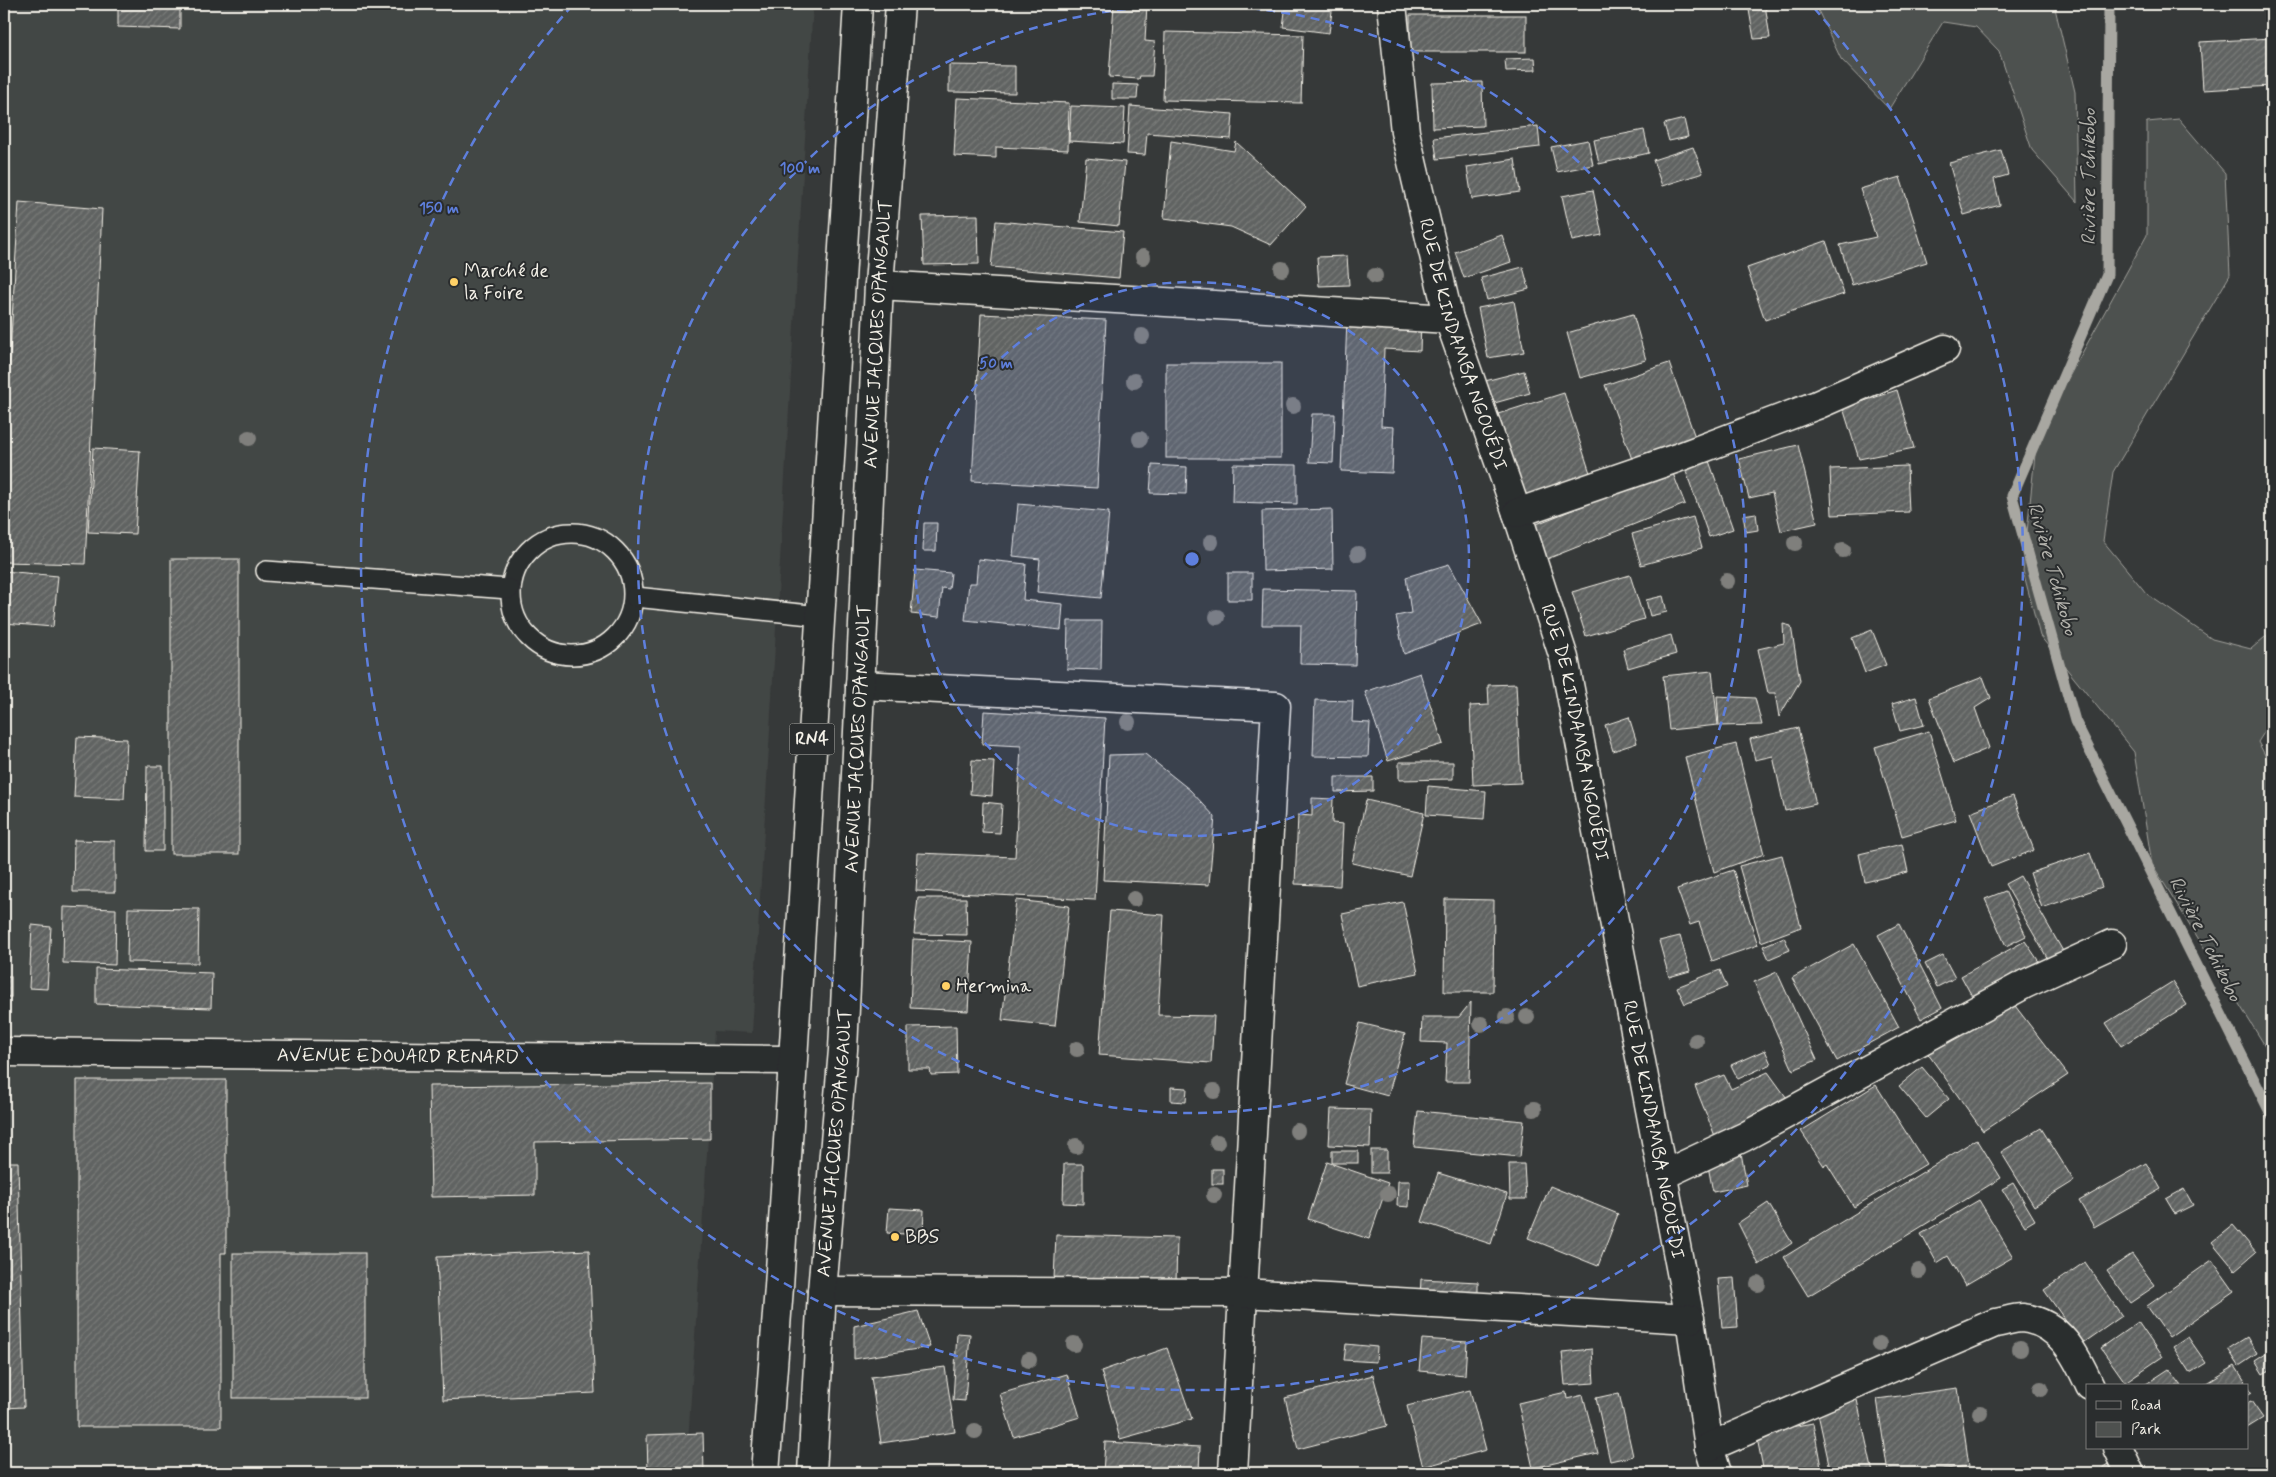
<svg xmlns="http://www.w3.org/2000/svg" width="2276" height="1477" viewBox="0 0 2276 1477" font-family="Mynerve,sans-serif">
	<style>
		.built { fill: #434645 }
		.green { fill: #4e514f; stroke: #a1a19c }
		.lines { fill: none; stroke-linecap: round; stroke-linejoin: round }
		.stream { stroke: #a8a7a1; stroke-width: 11 }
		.building { fill: url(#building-hatch); stroke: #f4f1e8 }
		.lane-casing { stroke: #f4f1e8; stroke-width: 22 }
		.street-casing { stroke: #f4f1e8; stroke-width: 31 }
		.secondary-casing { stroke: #f4f1e8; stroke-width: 31 }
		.highway-casing { stroke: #f4f1e8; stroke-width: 31 }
		.lane { stroke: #2a2d2e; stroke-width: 19 }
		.street { stroke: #2a2d2e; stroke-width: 28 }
		.secondary { stroke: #2a2d2e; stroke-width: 28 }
		.highway { stroke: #2a2d2e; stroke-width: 28 }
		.tree { fill: #7f7f7c }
		.ring { fill: none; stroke: #5e7fdd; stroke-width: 2.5; stroke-dasharray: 9 6 }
		.poi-dot { fill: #ffd166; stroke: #2a2d2e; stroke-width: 2 }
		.labels { text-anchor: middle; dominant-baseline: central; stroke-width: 4; stroke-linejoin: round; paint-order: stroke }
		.shield { fill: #2a2d2e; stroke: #b7b6b0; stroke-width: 1 }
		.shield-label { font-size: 18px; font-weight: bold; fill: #f4f1e8 }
		.poi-label { font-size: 19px; fill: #f4f1e8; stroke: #2a2d2e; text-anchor: start }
		.street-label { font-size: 19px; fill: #f4f1e8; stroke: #2a2d2e }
		.water-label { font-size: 20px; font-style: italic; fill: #b4b3ad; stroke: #2a2d2e }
		.centre { fill: #5e7fdd; stroke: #2a2d2e; stroke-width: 2.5 }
		.ring-label { font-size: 15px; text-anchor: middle; font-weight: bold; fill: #5e7fdd; stroke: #2a2d2e; stroke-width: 4; stroke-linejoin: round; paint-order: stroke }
	</style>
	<defs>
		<pattern id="building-hatch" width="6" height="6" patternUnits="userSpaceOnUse" patternTransform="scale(1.25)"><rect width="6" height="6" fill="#616362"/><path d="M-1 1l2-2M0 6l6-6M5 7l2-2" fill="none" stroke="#787a78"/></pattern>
	</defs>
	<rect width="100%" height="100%" fill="#363939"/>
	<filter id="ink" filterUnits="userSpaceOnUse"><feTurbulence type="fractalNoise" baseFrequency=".02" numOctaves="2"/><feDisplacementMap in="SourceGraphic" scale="10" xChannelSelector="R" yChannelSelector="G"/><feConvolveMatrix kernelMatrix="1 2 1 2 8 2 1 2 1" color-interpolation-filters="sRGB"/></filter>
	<g filter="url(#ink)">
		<polygon class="built" points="4,4 813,4 752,1033 715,1031 686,1473 4,1473"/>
		<g class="green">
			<polygon points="1815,4 2054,4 2075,92 2077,202 2032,150 1999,51 1976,27 1943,22 1889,109 1841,59"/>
			<polygon points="2179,119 2225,173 2230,275 2113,472 2103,541 2147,594 2212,639 2251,649 2272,631 2272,720 2258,742 2272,768 2272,1057 2152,864 2134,752 2040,636 2023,571 2037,435 2147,235 2147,122"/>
		</g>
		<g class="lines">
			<polyline class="stream" points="2109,4 2107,275 2012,496 2075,721 2272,1116"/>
		</g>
		<g class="building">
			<polygon points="118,4 180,4 180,29 118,27"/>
			<polygon points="1114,4 1147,4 1145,41 1155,42 1152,76 1140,76 1139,79 1109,77"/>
			<polygon points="1286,4 1333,4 1329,33 1283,27"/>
			<polygon points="1748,4 1765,4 1770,38 1754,39"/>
			<rect x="1410" y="15" width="116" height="37"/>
			<polygon points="1165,32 1303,35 1301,103 1163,100"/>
			<polygon points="2272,38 2272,86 2203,90 2200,42"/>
			<polygon points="1535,58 1536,70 1506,71 1505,59"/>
			<polygon points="949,65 1015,66 1015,93 949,92"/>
			<polygon points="1482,82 1483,126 1433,128 1432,83"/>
			<polygon points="1112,84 1138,85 1137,99 1112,99"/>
			<polygon points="957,98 1069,103 1068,150 996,147 996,158 954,156"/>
			<polygon points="1071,106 1125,108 1123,144 1069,141"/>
			<polygon points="1130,106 1233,114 1231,139 1147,133 1145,155 1127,154"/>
			<polygon points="1684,119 1688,137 1669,141 1664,124"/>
			<polygon points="1538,126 1540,147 1437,159 1434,138"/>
			<polygon points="1644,130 1649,153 1599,164 1594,140"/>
			<polygon points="1588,140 1593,165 1557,172 1551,147"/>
			<polygon points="1171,141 1234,151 1236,142 1306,206 1271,245 1231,227 1164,218"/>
			<polygon points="1693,147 1703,173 1662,186 1653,160"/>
			<polygon points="2001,150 2008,175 1994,179 2000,205 1964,215 1949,163"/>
			<polygon points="1086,158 1125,162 1119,226 1080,222"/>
			<polygon points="1515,159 1520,192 1472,199 1467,167"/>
			<polygon points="1900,177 1927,262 1852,285 1840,245 1876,237 1860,189"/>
			<polygon points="1593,190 1602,235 1572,241 1562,196"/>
			<polygon points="19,202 102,209 85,564 4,562 4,455"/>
			<polygon points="978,215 979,264 924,265 922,216"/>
			<polygon points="996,221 1123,232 1119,278 991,267"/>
			<polygon points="1502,235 1511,262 1464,278 1455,252"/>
			<polygon points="1826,241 1844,294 1765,320 1747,268"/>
			<polygon points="1347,256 1349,285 1319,286 1317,257"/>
			<polygon points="1523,267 1529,289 1487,300 1481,278"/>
			<polygon points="1514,301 1524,352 1488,358 1478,308"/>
			<polygon points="981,314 1106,320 1097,488 972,481"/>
			<polygon points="1633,314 1646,360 1580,378 1567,333"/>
			<polygon points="1347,319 1421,322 1420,351 1384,349 1381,426 1394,427 1392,473 1341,471"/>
			<rect x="1166" y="363" width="115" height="95"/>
			<polygon points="1669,363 1696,440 1633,462 1605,385"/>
			<polygon points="1524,371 1530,393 1491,404 1485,381"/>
			<polygon points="1897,390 1914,448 1859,459 1843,408"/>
			<polygon points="1564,393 1591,476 1526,497 1498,414"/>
			<polygon points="1312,414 1335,414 1333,463 1309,462"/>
			<polygon points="1798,445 1817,523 1781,531 1772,493 1749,498 1739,459"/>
			<polygon points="93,448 140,451 135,534 88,532"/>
			<polygon points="1708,458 1733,529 1709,537 1684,466"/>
			<polygon points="1233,464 1297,465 1297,504 1232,502"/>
			<polygon points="1152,465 1187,467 1186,494 1150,493"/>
			<polygon points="1907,466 1909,512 1832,515 1830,469"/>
			<polygon points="1672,471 1685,504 1547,559 1534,525"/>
			<polygon points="1018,504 1109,512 1101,598 1037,592 1040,559 1013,556"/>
			<polygon points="1332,509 1333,569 1263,571 1262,511"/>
			<polygon points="1756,513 1758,530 1746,532 1743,515"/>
			<polygon points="1693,517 1702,548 1641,565 1632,534"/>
			<polygon points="924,523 937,523 936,551 923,551"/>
			<rect x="171" y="559" width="68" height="295"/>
			<polygon points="978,559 1026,564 1023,600 1063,604 1061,630 965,620 969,583 976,583"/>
			<polygon points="1449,564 1482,624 1404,654 1396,616 1411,613 1406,577"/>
			<polygon points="915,570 951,573 949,589 942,588 939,617 911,614"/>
			<polygon points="4,571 58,576 53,627 4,623"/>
			<rect x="1228" y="573" width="24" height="27"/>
			<polygon points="1630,575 1644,619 1586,636 1572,592"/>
			<polygon points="1263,589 1357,591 1355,665 1300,664 1301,625 1262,625"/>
			<polygon points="1663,596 1667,612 1650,616 1646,600"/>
			<polygon points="1068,621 1102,621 1101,670 1067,669"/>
			<polygon points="1783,624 1791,626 1800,681 1779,717 1775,693 1768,693 1758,649 1784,643"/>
			<polygon points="1872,630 1886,665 1865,673 1852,638"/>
			<polygon points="1671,635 1676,654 1628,668 1623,649"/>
			<polygon points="1712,671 1718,725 1669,730 1663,676"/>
			<polygon points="1420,673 1443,744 1388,761 1365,692"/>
			<polygon points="1983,677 1991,698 1975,708 1989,748 1954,763 1929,698"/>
			<polygon points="1516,684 1521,783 1473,785 1470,706 1489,705 1488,685"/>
			<polygon points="1717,696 1755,698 1762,725 1719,726"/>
			<polygon points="1916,697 1924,725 1900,731 1892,704"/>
			<polygon points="1315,700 1353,701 1352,722 1370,723 1368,757 1313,756"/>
			<polygon points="984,711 1105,718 1095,900 916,891 918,853 1015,857 1021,746 982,744"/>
			<polygon points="1629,717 1637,743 1613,751 1605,725"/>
			<polygon points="1798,728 1816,804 1785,811 1773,756 1755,760 1750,739"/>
			<polygon points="1929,731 1956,820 1902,836 1875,747"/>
			<polygon points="77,737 127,739 124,799 74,797"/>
			<polygon points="1736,744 1764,854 1714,872 1685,757"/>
			<polygon points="1145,754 1190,790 1215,817 1209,885 1103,880 1109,755"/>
			<polygon points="972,760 994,761 992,796 970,794"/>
			<polygon points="1399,762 1453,762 1453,779 1399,780"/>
			<polygon points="147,766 163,766 163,851 146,851"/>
			<polygon points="1335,777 1373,777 1373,791 1335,792"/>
			<polygon points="1428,786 1486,791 1484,819 1426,815"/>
			<polygon points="2013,796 2034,850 1991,867 1970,812"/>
			<polygon points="1312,798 1333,799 1332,823 1343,824 1340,886 1295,884 1298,815 1312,816"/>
			<polygon points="1366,800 1424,813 1410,876 1352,863"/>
			<polygon points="983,802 1002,804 1000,833 982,832"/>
			<polygon points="74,840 115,841 115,892 73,892"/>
			<polygon points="1902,844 1908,872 1865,882 1859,854"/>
			<polygon points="2090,853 2102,887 2042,908 2030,873"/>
			<polygon points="1782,855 1801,927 1761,942 1739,866"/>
			<polygon points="1733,870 1758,945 1712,961 1699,922 1690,925 1677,889"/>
			<polygon points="2020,876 2064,953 2049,961 2005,884"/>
			<polygon points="2005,891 2026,936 2006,946 1985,899"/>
			<polygon points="918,898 966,898 967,935 914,934"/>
			<polygon points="1445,899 1494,900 1493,992 1444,992"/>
			<polygon points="1016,900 1069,906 1055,1026 1002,1020"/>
			<polygon points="1403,902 1418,973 1357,986 1342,914"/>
			<polygon points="64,907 116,909 115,965 63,963"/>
			<polygon points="128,908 199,909 198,963 127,962"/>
			<polygon points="1110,911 1164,915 1158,1015 1214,1016 1211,1063 1099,1055"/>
			<polygon points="1899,924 1942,1008 1921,1019 1878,935"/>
			<polygon points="32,925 51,927 47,989 29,988"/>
			<polygon points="1680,936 1690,971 1669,977 1659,941"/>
			<polygon points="1784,937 1790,950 1769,959 1763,946"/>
			<polygon points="913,939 972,942 968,1011 910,1008"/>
			<polygon points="2025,941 2042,966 1973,998 1961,976"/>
			<polygon points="1854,944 1899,1027 1837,1061 1792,978"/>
			<polygon points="1943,955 1955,978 1937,987 1925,964"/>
			<polygon points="96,969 212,973 211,1008 96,1004"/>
			<polygon points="1720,970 1727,987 1685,1004 1677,987"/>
			<polygon points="1777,972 1817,1060 1793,1070 1754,982"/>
			<rect x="4" y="977" width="7" height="20"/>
			<polygon points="2172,982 2187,1005 2121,1046 2106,1023"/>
			<polygon points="2009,998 2068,1075 1983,1131 1926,1051"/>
			<polygon points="1471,1002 1469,1082 1445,1082 1447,1043 1421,1042 1422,1017 1459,1017"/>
			<polygon points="1360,1023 1405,1034 1388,1096 1344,1084"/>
			<polygon points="956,1026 957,1074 931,1075 930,1069 908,1069 908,1027"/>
			<polygon points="1765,1050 1771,1064 1738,1079 1731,1065"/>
			<polygon points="1922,1067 1949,1099 1926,1118 1899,1086"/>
			<polygon points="1768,1072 1789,1101 1715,1136 1695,1086 1724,1075 1731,1089"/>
			<polygon points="77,1080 226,1080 226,1253 221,1253 221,1427 77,1427"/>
			<polygon points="710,1083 710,1139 535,1142 535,1195 431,1197 429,1086"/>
			<polygon points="1876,1085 1926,1164 1854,1207 1827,1164 1824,1166 1801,1131"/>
			<polygon points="1171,1087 1187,1088 1186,1102 1171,1101"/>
			<polygon points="1331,1109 1371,1110 1370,1147 1329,1145"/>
			<polygon points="1418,1111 1524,1121 1520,1157 1414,1147"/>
			<polygon points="2041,1128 2074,1181 2034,1206 2001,1152"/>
			<polygon points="1977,1139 2001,1178 1808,1296 1784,1257"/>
			<rect x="1371" y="1150" width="16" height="23"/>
			<rect x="1332" y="1151" width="26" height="12"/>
			<polygon points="1741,1153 1747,1185 1713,1192 1707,1161"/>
			<polygon points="4,1162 18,1162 24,1407 4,1408"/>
			<polygon points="1327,1162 1388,1183 1369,1239 1308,1219"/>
			<polygon points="2146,1163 2161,1189 2094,1227 2079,1201"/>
			<polygon points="1064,1164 1083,1164 1083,1204 1063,1203"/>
			<polygon points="1509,1164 1524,1164 1526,1199 1510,1199"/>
			<rect x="1212" y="1169" width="11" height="15"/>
			<polygon points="1438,1173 1507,1194 1491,1244 1422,1222"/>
			<polygon points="1398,1181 1410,1181 1409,1207 1397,1206"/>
			<polygon points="2013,1183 2035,1220 2025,1226 2002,1189"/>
			<polygon points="1550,1186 1618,1214 1598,1266 1528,1238"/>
			<polygon points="2184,1189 2193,1205 2175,1214 2166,1199"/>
			<polygon points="1979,1200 2013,1257 1965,1285 1948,1256 1937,1263 1921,1234"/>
			<polygon points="1768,1203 1792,1243 1759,1265 1738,1223"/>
			<polygon points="889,1208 924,1210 923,1235 887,1233"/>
			<polygon points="2233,1225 2256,1252 2235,1270 2212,1242"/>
			<polygon points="1056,1235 1177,1238 1176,1284 1054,1279"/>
			<polygon points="589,1250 595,1393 443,1400 437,1257"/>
			<rect x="233" y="1253" width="132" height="145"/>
			<polygon points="2132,1254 2155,1286 2130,1303 2107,1271"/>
			<polygon points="2212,1260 2234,1291 2169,1337 2147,1306"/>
			<polygon points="2085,1262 2122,1316 2082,1344 2044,1290"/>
			<polygon points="1734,1278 1738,1327 1722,1328 1718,1279"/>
			<polygon points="1421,1279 1478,1282 1478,1300 1420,1297"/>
			<polygon points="918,1311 930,1347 854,1359 854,1326"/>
			<polygon points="2138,1322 2162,1357 2125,1382 2101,1348"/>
			<polygon points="957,1333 970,1334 965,1401 953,1400"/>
			<polygon points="2188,1337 2206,1363 2190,1373 2173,1347"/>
			<polygon points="2247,1337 2257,1354 2239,1366 2228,1349"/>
			<polygon points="1422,1339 1467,1342 1465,1375 1419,1371"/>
			<polygon points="1346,1344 1377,1347 1376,1362 1344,1360"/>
			<polygon points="1167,1348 1192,1419 1120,1439 1101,1371"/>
			<polygon points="1592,1349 1594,1383 1565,1385 1562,1352"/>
			<polygon points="2272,1350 2272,1369 2263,1374 2255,1361"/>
			<polygon points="2235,1366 2252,1392 2247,1395 2247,1386 2204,1385"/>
			<polygon points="945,1367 955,1432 881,1443 871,1377"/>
			<polygon points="2169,1369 2182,1386 2143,1386"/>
			<polygon points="1067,1374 1080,1417 1014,1437 1000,1394"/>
			<polygon points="1373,1375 1387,1426 1298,1449 1285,1398"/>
			<polygon points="1958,1388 1969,1466 1916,1473 1888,1473 1877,1399"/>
			<polygon points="1470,1390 1486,1450 1423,1467 1407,1406"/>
			<polygon points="1566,1392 1567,1399 1583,1395 1598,1453 1533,1468 1518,1403"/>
			<polygon points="1619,1393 1633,1456 1610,1461 1596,1398"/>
			<polygon points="1857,1400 1873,1473 1831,1473 1817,1409"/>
			<polygon points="2251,1401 2263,1418 2247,1428 2247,1403"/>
			<polygon points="1813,1423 1822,1473 1764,1473 1756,1433"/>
			<polygon points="703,1433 704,1473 648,1473 647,1435"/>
			<polygon points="1105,1442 1200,1447 1199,1473 1103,1473"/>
			<polygon points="2109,1464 2115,1473 2095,1473"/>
			<rect x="986" y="1467" width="106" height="6"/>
		</g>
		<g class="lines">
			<g class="lane-casing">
				<g id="lane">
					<circle cx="572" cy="594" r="61"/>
					<polyline points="266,571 509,589"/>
					<polyline points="635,597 820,616"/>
				</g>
			</g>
			<g class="street-casing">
				<g id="street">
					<path id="s1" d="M1392,4L1405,132L1449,319L1517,513L1564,658L1690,1319L1709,1447L1717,1473"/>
					<polyline points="879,285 1449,319"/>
					<polyline points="1517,513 1677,458 1817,405 1945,349"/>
					<polyline points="860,685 1276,706 1233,1473"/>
					<polyline points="1663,1175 1744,1137 2025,984 2112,944"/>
					<polyline points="822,1291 1243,1293 1690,1319"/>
					<path d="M1709,1447L1995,1323C2003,1322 2014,1318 2022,1318C2060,1322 2076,1355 2090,1386"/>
					<polyline points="2118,1448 2130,1473"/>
				</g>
			</g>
			<g class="secondary-casing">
				<g id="secondary">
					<path id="s2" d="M4,1052L792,1060"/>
				</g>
			</g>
			<g class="highway-casing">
				<g id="highway">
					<polyline points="765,1473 779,1287 858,4"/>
					<path id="s3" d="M812,1473L822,1291L843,1050L879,285L900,4"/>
				</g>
			</g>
			<use href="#lane" class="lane"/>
			<use href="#street" class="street"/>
			<use href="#secondary" class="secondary"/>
			<use href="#highway" class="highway"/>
		</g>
		<g class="tree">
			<circle cx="1143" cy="257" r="8"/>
			<circle cx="1282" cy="269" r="8"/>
			<circle cx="1375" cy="276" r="8"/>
			<circle cx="1142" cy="336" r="8"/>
			<circle cx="1134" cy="381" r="8"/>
			<circle cx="1293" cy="406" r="8"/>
			<circle cx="249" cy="438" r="8"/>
			<circle cx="1140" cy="439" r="8"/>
			<circle cx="1211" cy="542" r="8"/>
			<circle cx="1795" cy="543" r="8"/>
			<circle cx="1843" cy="550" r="8"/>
			<circle cx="1358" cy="554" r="8"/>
			<circle cx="1727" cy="581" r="8"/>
			<circle cx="1217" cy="617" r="8"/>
			<circle cx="1128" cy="722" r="8"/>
			<circle cx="1134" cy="899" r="8"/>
			<circle cx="1507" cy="1017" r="8"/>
			<circle cx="1527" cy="1017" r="8"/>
			<circle cx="1481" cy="1024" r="8"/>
			<circle cx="1696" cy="1041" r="8"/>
			<circle cx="1077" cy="1049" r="8"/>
			<circle cx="1214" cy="1091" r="8"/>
			<circle cx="1534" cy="1109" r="8"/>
			<circle cx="1297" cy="1131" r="8"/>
			<circle cx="1217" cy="1142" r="8"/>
			<circle cx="1076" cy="1146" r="8"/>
			<circle cx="1388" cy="1194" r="8"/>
			<circle cx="1214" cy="1195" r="8"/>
			<circle cx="1919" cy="1271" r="8"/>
			<circle cx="1758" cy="1284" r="8"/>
			<circle cx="1074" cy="1344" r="8"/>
			<circle cx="1879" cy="1344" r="8"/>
			<circle cx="2020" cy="1349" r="8"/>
			<circle cx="1029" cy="1360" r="8"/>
			<circle cx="2041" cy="1389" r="8"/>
			<circle cx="1980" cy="1413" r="8"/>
			<circle cx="975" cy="1431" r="8"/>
		</g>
	</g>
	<circle cx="1192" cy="559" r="277" fill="#5e7fdd" fill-opacity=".12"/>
	<g class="ring">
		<circle cx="1192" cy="559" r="277"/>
		<circle cx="1192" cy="559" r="554"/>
		<path d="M1814 8A831 831 0 1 1 570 8"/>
	</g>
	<g class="poi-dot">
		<circle cx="454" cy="282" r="5"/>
		<circle cx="946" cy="986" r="5"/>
		<circle cx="895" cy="1237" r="5"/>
	</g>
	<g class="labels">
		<rect class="shield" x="789.5" y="723.5" width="45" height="31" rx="4"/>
		<g class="shield-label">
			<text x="812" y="739">RN4</text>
		</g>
		<g class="poi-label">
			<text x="464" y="271">Marché de<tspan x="464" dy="22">la Foire</tspan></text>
			<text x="956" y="986">Hermina</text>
			<text x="905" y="1237">BBS</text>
		</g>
		<g class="street-label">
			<text stroke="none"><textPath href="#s3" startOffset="1141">AVENUE JACQUES OPANGAULT</textPath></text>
			<text stroke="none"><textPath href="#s1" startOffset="349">RUE DE KINDAMBA NGOUÉDI</textPath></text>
			<text stroke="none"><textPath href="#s1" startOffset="754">RUE DE KINDAMBA NGOUÉDI</textPath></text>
			<text stroke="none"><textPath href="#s3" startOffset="736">AVENUE JACQUES OPANGAULT</textPath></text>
			<text stroke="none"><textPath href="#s2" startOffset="394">AVENUE EDOUARD RENARD</textPath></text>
			<text stroke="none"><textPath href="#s1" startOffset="1159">RUE DE KINDAMBA NGOUÉDI</textPath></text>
			<text stroke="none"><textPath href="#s3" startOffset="331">AVENUE JACQUES OPANGAULT</textPath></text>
		</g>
		<g class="water-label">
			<text transform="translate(2089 177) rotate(-90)">Rivière Tchikobo</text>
			<text transform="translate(2052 569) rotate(74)">Rivière Tchikobo</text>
			<text transform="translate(2205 939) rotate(63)">Rivière Tchikobo</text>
		</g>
	</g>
	<circle cx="1192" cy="559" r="8" class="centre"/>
	<g class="ring-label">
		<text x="800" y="173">100 m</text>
		<text x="439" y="213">150 m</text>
		<text x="996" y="368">50 m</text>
	</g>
	<rect width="2276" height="1477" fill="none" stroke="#2a2d2e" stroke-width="20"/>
	<rect x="10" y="10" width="2256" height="1457" fill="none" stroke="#f4f1e8" stroke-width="2" filter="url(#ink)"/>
	<rect x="2086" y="1384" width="162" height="65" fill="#2a2d2e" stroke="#7b7b78"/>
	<rect x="2096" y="1401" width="25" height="8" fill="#2a2d2e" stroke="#7b7b78"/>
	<text x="2131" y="1410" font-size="15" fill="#f4f1e8">Road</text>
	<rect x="2096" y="1422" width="25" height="15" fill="#4e514f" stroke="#7b7b78"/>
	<text x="2131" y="1434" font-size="15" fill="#f4f1e8">Park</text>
</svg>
